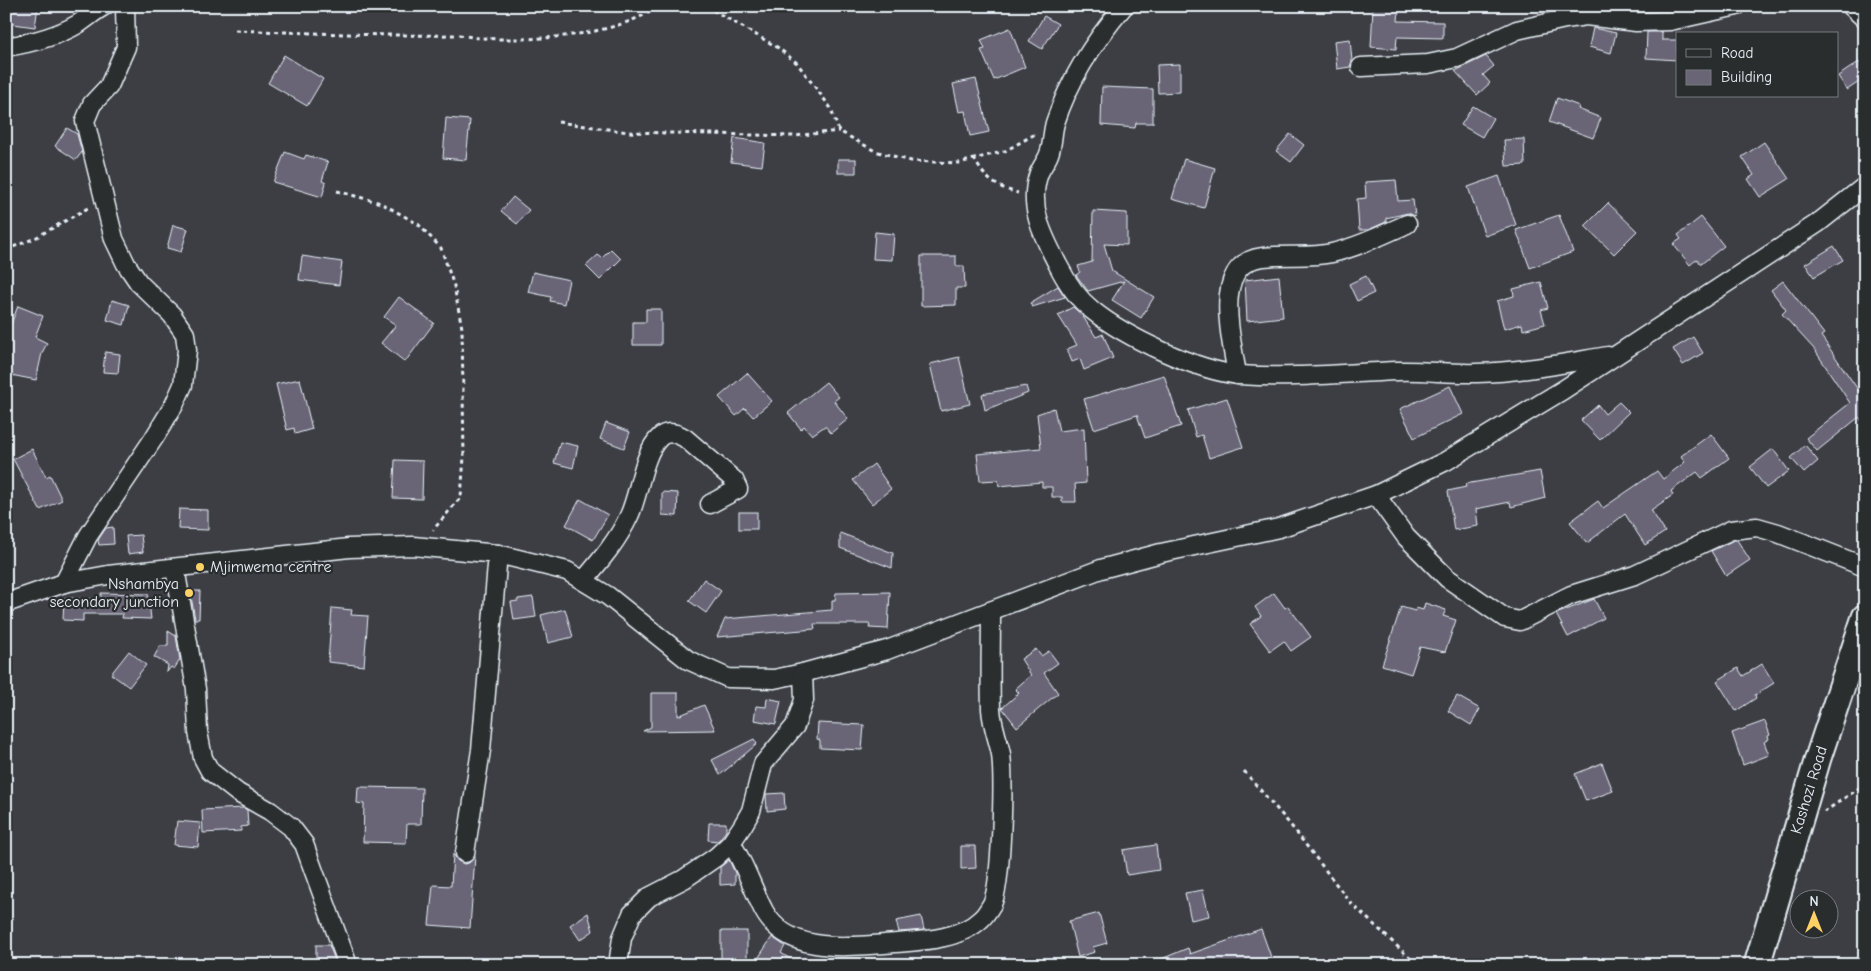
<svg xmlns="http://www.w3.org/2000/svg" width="1871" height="971" viewBox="0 0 1871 971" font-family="'Comic Neue',sans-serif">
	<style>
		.building { fill: #696577; stroke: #e8f1f8 }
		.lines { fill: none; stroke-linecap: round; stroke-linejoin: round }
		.street-casing { stroke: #e8f1f8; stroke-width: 21 }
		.secondary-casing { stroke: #e8f1f8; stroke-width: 29 }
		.path { stroke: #e8f1f8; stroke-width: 3; stroke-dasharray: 4 4; stroke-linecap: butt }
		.street { stroke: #2a2d2e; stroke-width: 18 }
		.secondary { stroke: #2a2d2e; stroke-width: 25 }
		.poi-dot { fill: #ffd166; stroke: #2a2d2e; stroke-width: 2 }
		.labels { text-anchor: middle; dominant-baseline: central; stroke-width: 4.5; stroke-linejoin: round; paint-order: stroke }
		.poi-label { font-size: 16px; fill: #e8f1f8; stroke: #2a2d2e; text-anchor: start }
		.street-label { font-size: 16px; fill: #e8f1f8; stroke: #2a2d2e }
	</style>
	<rect width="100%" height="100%" fill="#3d3e44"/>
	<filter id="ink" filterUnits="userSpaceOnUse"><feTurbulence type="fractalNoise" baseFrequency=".02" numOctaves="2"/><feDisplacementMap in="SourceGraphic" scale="10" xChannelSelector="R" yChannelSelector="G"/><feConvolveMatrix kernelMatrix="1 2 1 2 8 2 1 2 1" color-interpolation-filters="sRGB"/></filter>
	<g filter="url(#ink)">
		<g class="building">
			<polygon points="6,6 38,6 35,27 6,23"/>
			<polygon points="1373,7 1399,9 1398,21 1443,22 1443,38 1397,37 1396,49 1371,47"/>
			<polygon points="1044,16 1058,24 1042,49 1029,41"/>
			<polygon points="1010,28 1025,67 994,80 981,50 985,49 981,40"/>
			<polygon points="1593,28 1616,33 1611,53 1589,47"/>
			<polygon points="1647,32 1662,32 1662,40 1677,40 1677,60 1646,58"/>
			<polygon points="1350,39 1352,61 1350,67 1337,69 1334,41"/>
			<polygon points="284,55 323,79 307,106 268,83"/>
			<polygon points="1486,56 1494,66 1483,75 1490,83 1477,95 1455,71"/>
			<polygon points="1859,62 1865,71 1865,78 1847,90 1838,76"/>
			<polygon points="1180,64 1180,92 1158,93 1157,65"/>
			<polygon points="976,79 989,132 970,136 965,111 959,112 953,84"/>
			<polygon points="1102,87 1153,89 1153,123 1136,123 1135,128 1101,125"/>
			<polygon points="1557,98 1579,106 1578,109 1601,118 1593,138 1549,122"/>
			<polygon points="1473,106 1493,118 1482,137 1461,125"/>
			<polygon points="446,118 470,120 466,160 443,158"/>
			<polygon points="67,128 77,134 82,152 76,160 55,146"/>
			<polygon points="1290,134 1304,145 1291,162 1276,151"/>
			<polygon points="734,138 765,143 762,166 731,162"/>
			<polygon points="1524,139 1525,165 1506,166 1504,140"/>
			<polygon points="1764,142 1789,179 1760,197 1748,179 1754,175 1742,157"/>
			<polygon points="285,152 304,159 306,155 328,162 322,181 326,183 322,197 273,182"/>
			<rect x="838" y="159" width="18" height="14"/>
			<polygon points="1184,159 1215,168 1204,208 1172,199"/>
			<polygon points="1499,176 1516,225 1485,236 1468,187"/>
			<polygon points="1396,180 1398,201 1413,200 1415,216 1408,213 1386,218 1386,222 1368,230 1359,230 1357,199 1366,198 1365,182"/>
			<polygon points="513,197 529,210 517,224 501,211"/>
			<polygon points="1608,203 1637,231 1614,254 1585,226"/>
			<polygon points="1093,211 1127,213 1127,245 1104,244 1112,271 1154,297 1141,318 1112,300 1124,281 1088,291 1076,275 1080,272 1078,266 1092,262"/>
			<polygon points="1559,215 1573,252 1530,268 1516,230"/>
			<polygon points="1701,217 1724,246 1701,264 1697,259 1690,265 1673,244 1681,239 1678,235"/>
			<polygon points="173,225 188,229 181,252 167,248"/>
			<polygon points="875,232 894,234 892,260 873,259"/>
			<polygon points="1834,246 1843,260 1814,277 1805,264"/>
			<polygon points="611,249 621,259 600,280 586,266 598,255 602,258"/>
			<polygon points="302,256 342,262 339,285 299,280"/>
			<polygon points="921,256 956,256 956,266 964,266 965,288 956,288 956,305 921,306"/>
			<polygon points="533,272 569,280 564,304 550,301 551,297 528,292"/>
			<polygon points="1279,276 1283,317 1247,321 1245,280"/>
			<polygon points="1366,276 1374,293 1357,301 1349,284"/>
			<polygon points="1783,281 1824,334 1821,336 1861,394 1865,391 1865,426 1859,417 1817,451 1806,438 1850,403 1814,349 1782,314 1786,310 1771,290"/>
			<polygon points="1541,282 1548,308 1541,310 1545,324 1523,330 1522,324 1504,329 1497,301 1514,296 1513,289"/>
			<polygon points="1058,286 1065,297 1032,307 1030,303"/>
			<polygon points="399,297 434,323 405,362 381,343 396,325 384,317"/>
			<polygon points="112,300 129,305 124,325 107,320"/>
			<polygon points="18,306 43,316 35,337 47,343 42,353 36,380 6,374 6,322 11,324"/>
			<polygon points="1073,307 1082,315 1096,337 1103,334 1113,358 1084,370 1080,359 1072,362 1067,349 1077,345 1058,315"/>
			<polygon points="646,309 661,309 661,345 633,345 633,322 646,322"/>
			<polygon points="1693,337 1703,353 1683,365 1673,349"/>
			<polygon points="105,352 120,354 118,373 103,372"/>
			<polygon points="959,357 970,404 941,411 930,364"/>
			<polygon points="747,373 772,401 753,417 745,408 736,416 719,397"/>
			<polygon points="1164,375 1181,426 1145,438 1137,415 1094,429 1084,399"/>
			<polygon points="300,379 312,429 295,434 294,428 287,430 276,384"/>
			<polygon points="826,382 839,397 834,401 848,419 831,433 825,426 812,435 804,426 801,429 788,413"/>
			<polygon points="1026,386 1028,393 985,410 982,394"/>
			<polygon points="1450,386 1463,414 1414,438 1400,409"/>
			<polygon points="1227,398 1243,447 1209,458 1202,435 1196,437 1188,410"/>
			<polygon points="1619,402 1629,412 1600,440 1581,420 1598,405 1605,414"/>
			<polygon points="1054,408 1059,431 1084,428 1086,483 1075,484 1076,502 1062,502 1062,497 1052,497 1052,487 1042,487 1042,482 999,486 998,480 980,481 977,454 1041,448 1037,414"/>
			<polygon points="606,423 630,432 624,448 600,439"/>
			<polygon points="1711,434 1729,458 1702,478 1697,472 1671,491 1673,495 1651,510 1665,532 1645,545 1625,514 1587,543 1570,522 1598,501 1603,508 1657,471 1663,479 1685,462 1681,456"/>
			<polygon points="560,442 578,446 573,468 554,463"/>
			<polygon points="1805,445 1818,461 1804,473 1791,458"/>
			<polygon points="32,449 46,477 50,475 62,500 40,510 13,459"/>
			<polygon points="1773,449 1789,471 1766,488 1750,467"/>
			<polygon points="395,460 423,461 422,499 393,498"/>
			<polygon points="874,464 891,489 872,504 853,480"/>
			<polygon points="1540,471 1545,498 1511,507 1510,502 1476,509 1478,526 1454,530 1448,491 1466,487 1465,484"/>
			<polygon points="662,492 678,493 677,516 662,515"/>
			<polygon points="580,499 608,515 593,540 566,525"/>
			<polygon points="179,509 208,510 208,530 178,529"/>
			<rect x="739" y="512" width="18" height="17"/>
			<polygon points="113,527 114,544 99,545 98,540 106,528"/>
			<polygon points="840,533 893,553 892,568 840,548"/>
			<polygon points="141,535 143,552 128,554 126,536"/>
			<polygon points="1734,540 1737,540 1750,560 1726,576 1711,551"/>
			<polygon points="704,579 721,591 706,613 689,601"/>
			<polygon points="190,591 200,591 199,619 195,619"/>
			<polygon points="890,592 888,629 869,628 870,624 814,624 815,629 717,637 725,619 832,610 832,600 835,600 836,593"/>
			<polygon points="101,593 148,594 151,619 122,618 123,614 83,614 83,621 63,620 64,598 101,599"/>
			<polygon points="1274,593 1285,608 1288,606 1311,637 1291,651 1284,641 1270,651 1250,624 1261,616 1255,607"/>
			<polygon points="533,597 536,617 514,620 511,602 518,601 518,599"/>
			<polygon points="1594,599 1604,618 1568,637 1556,614"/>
			<polygon points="1425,603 1446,610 1443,616 1456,620 1445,652 1420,647 1411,674 1382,665 1401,607 1415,611 1416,608 1423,610"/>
			<polygon points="332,608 352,610 351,615 368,616 364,666 328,662"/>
			<polygon points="565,609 573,637 548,643 541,615"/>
			<polygon points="168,631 176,636 180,660 174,669 171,667 167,672 168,665 154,657 160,646 168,646"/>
			<polygon points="1036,649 1041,656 1049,651 1058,663 1044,673 1058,693 1017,727 1002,708 1019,693 1015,689 1031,675 1021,659"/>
			<polygon points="129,651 146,665 129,687 111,674"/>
			<polygon points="1762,664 1774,683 1755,695 1756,698 1736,711 1717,681 1738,668 1743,676"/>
			<polygon points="651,693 678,693 678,716 704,705 715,730 643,731 651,727"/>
			<polygon points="1457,696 1480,709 1471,725 1448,711"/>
			<polygon points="767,698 781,701 776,724 754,720 756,706 766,707"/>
			<polygon points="1765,721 1770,735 1768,736 1769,739 1764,742 1769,755 1743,765 1732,733"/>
			<polygon points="818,723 864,725 862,750 820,748 820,740 817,739"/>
			<polygon points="754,739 757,744 720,775 712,760"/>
			<polygon points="1602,763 1613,791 1586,801 1575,774"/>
			<polygon points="358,787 422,788 421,824 407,824 406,843 363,842 364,804 357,803"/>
			<polygon points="784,793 785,809 767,811 766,794"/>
			<polygon points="244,808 247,810 248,826 241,827 241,831 203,833 202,810"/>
			<polygon points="177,821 200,823 198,847 174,845"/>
			<polygon points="709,823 726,823 726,831 718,841 708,840"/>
			<polygon points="1156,845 1159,870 1127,875 1123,850"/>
			<polygon points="961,846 975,846 976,868 961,869"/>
			<polygon points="453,854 458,861 464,864 469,863 475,856 470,928 429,925 433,885 451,886"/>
			<polygon points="729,860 735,873 735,884 720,885 720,867"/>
			<polygon points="1203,890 1209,916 1191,920 1185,893"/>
			<polygon points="588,913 593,931 580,940 570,925"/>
			<polygon points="1099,913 1107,943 1093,947 1095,952 1078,957 1069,921"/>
			<polygon points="921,916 924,930 899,932 896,921"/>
			<polygon points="1261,929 1271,957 1250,965 1147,965 1188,948 1190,954"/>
			<rect x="721" y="931" width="26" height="29"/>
			<polygon points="772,937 785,946 781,953 800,965 759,965 762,960 757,960"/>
			<polygon points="316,945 329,945 335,960 316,960"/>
		</g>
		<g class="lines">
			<g class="street-casing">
				<g id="street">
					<path d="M1124,6C1095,40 1069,80 1055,123C1052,133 1053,144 1049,154C1047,160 1042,166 1039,173C1027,206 1043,236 1058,265C1066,281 1077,298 1092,310C1125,337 1197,371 1240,375C1293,379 1345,373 1398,371C1424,370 1451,374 1477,373C1521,372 1565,363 1608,356"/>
					<polyline points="1851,6 1865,19"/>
					<path d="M6,47C31,43 56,37 78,24C87,18 95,11 104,6"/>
					<polyline points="1361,67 1428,64 1457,58 1517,30 1565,19 1586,16 1636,22 1670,21 1737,6"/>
					<path d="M1237,375C1232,339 1210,263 1263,257C1286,254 1309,258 1332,253C1358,247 1382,235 1407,224"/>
					<polyline points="1376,495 1406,537 1447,578 1505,618 1520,621 1571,595 1635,575 1731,530 1757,527 1778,533 1865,567"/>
					<polyline points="175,568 196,689 198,732 203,758 210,771 238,793 270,811 291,827 304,844 348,965"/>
					<path d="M584,580C601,560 618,540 629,516C640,493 642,454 660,437C668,430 678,434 685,438L734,480L738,489L710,504"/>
					<polyline points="64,583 88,536 154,438 174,405 183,385 187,350 185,334 172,315 139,283 126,264 114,239 85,121 92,104 109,86 126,47 125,6"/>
					<polyline points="6,603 64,583 108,575 349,548 413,546 498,554 567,571 608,596 688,660 728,678 774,679 803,673 887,650 1101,569 1161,553 1279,528 1376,495 1446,461 1563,390 1818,223 1865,186"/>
					<path d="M731,843C745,864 752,888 764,911C787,953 843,947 884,944C914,941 957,942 981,919C985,916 989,909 992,904C1002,883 1004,779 1001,754C998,739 992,725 991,709C990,677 991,644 991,611"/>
					<polyline points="465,853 481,750 498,554"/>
					<polyline points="618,965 622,938 632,914 649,897 684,879 716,857 731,843 743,825 751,811 763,764 795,726 804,700 803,673"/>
				</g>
			</g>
			<g class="secondary-casing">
				<polyline id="secondary" points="1757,965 1818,758 1865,617"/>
			</g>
			<g class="path">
				<polyline points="706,6 777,47 797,63 830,107 839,131 875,151 911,161 959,163 1005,151 1037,133"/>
				<path d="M235,30C309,33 382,36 456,35C465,35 473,38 482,38C533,42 617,36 659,6"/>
				<polyline points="558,122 628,132 794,136 839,131"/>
				<path d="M974,158C984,179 996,187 1018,193"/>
				<polyline points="337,191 381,203 418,224 441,248 454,286 462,328 464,457 461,497 433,530"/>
				<polyline points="6,250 35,238 88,208"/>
				<polyline points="1244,771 1289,823 1350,902 1417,965"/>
				<polyline points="1824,812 1865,784"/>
			</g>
			<use href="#street" class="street"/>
			<use href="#secondary" class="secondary"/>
		</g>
	</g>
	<g class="poi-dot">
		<circle cx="200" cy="567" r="5"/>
		<circle cx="189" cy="593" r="5"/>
	</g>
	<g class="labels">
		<g class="poi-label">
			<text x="210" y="567">Mjimwema centre</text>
			<text x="179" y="584" text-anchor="end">Nshambya<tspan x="179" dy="18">secondary junction</tspan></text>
		</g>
		<g class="street-label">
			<text transform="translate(1809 790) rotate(-73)">Kashozi Road</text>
		</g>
	</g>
	<rect width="1871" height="971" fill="none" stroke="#2a2d2e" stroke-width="25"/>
	<rect x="12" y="12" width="1846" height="946" fill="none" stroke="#e8f1f8" stroke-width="2" filter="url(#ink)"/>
	<rect x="1676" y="32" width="162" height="65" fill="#2a2d2e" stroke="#767b7f"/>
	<rect x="1686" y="49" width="25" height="8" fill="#2a2d2e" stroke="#767b7f"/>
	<text x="1721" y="58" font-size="15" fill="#e8f1f8">Road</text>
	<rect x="1686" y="70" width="25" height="15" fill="#696577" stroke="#767b7f"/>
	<text x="1721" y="82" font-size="15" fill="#e8f1f8">Building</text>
	<g transform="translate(1814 914)"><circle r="24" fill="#2a2d2e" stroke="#767b7f"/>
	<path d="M0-4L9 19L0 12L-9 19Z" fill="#ffd166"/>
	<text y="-8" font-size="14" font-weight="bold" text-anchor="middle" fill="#e8f1f8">N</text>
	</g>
</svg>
